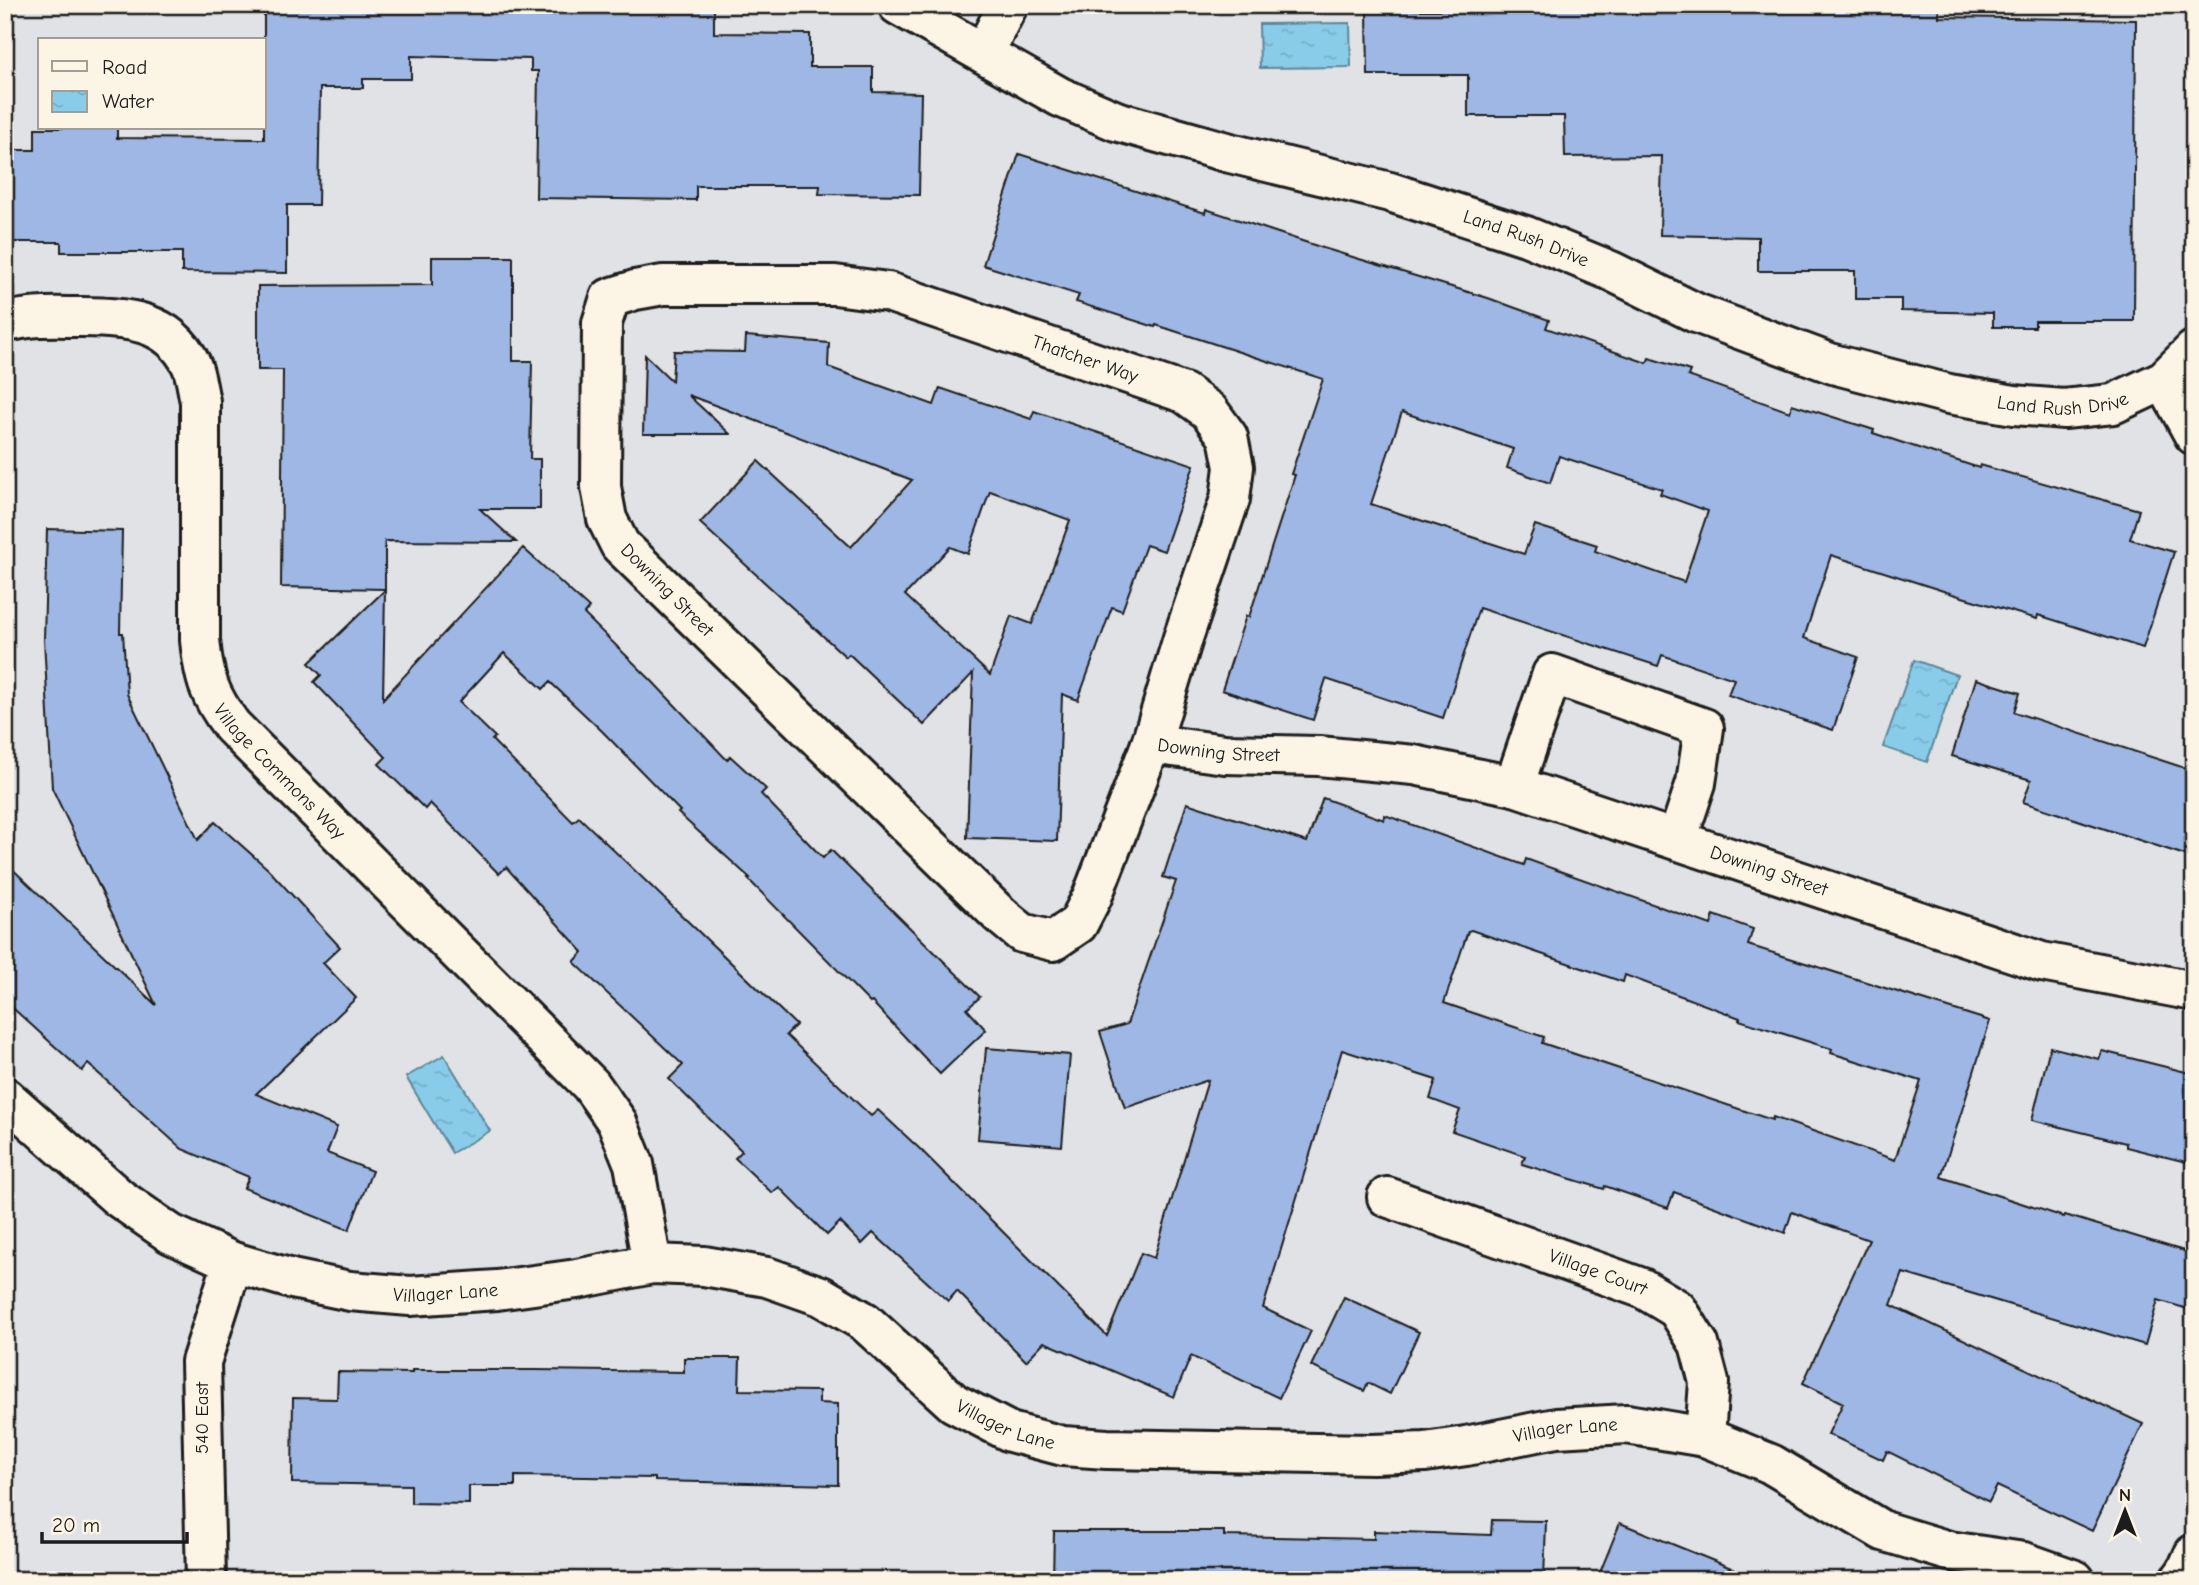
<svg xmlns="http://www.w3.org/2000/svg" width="2199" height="1585" viewBox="0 0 2199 1585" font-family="'Comic Neue',sans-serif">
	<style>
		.water { fill: url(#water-ripples); stroke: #5d8697; stroke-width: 2 }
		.building { fill: #9eb7e4; stroke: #1c1c1c; stroke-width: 2; fill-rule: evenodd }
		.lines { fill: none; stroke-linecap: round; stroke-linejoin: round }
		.minor-casing { stroke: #1c1c1c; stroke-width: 44 }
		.minor { stroke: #fcf5e5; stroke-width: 38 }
		.labels { text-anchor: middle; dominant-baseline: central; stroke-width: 7; stroke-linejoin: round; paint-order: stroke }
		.street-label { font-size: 19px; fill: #1c1c1c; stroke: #fcf5e5 }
	</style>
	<defs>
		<pattern id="water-ripples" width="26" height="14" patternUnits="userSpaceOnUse" patternTransform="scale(1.75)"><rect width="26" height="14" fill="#88cce9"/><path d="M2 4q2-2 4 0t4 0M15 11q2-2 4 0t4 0" fill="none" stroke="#75afc7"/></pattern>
	</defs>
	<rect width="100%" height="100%" fill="#e0e2e5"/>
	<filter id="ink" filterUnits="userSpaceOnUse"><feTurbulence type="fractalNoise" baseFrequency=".0143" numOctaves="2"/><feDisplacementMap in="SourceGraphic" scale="14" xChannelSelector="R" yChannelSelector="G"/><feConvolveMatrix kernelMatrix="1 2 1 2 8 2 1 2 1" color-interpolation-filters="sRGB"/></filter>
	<g filter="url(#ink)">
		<g class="water">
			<polygon points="1350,23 1351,67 1260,68 1259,24"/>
			<polygon points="1914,660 1957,675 1927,762 1883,747"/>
			<polygon points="444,1055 490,1131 452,1153 406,1077"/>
		</g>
		<g class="building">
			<polygon points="264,5 714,5 714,33 810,34 810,67 873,67 873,92 921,93 919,195 819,194 820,186 696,186 696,200 536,198 538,71 531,71 531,59 411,56 411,79 363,79 363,88 320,88 318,205 287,205 287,273 182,272 182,252 61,252 61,242 5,242 5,150 35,150 35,128 117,128 117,138 264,139"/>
			<polygon points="1468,5 1939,5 1939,17 2136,20 2134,321 2035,321 2035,327 1993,327 1993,313 1901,311 1901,299 1855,299 1855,271 1758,271 1758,237 1660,235 1662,156 1565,157 1564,116 1468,116 1468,75 1368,75 1367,10 1468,10"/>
			<path d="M1019,154L1205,213L1206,209L1323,248L1488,298L1549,320L1546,328L1647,363L1649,358L1690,371L1688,376L1790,412L1792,404L1874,430L1873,433L1979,468L1980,465L2139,510L2130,539L2174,552L2143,648L2038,615L2037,619L1959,596L1831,555L1804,638L1858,657L1833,730L1728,695L1734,679L1662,655L1658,666L1479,608L1443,718L1326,679L1313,720L1222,690L1246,616L1249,617L1295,475L1291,474L1323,379L1156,325L1155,327L1076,302L1079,295L983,265ZM1402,412L1513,449L1507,468L1550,483L1559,456L1662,489L1660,494L1708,511L1684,582L1595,551L1597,545L1535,525L1524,554L1371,504Z"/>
			<polygon points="432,257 513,257 513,361 532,361 530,459 540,459 540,509 480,509 516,542 385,541 385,589 281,587 283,370 258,370 258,286 432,285"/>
			<path d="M746,336L829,343L828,367L934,405L940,388L1031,419L1034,411L1194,465L1164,551L1146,545L1122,611L1112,607L1078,700L1062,694L1057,841L967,838L973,673L924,725L849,654L846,657L700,523L758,461L851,547L912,480L688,395L730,434H643L645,355L672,381L674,351L745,352ZM990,491L1070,520L1032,624L1011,616L990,675L905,595L950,547L968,554Z"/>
			<polygon points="47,529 122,531 120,633 123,633 127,694 198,840 215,822 268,869 340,947 323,963 356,998 256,1094 337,1127 327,1153 372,1171 349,1230 244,1188 249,1177 182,1149 88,1064 82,1071 5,1001 5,862 156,1005 52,788 44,639"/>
			<path d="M523,548L589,608L584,614L652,681L727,760L730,756L766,789L761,794L823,858L831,850L980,997L967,1009L986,1030L940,1074L872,1002L870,1003L748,879L750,878L678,813L680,811L602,731L550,682L543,689L504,653L459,702L495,737L492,740L573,822L579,817L796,1025L786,1035L871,1116L878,1110L922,1151L1107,1336L1141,1253L1154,1258L1208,1080L1125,1108L1100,1032L1127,1024L1176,881L1163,877L1187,803L1307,842L1323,798L1384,820L1385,815L1524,865L1526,859L1711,925L1714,915L1753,929L1748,945L1990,1021L1941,1177L2064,1217L2065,1215L2194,1254V1311L2158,1300L2145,1345L1903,1273L1891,1305L2143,1424L2092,1531L1997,1486L1989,1502L1887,1451L1883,1460L1828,1434L1843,1403L1803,1383L1869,1240L1792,1212L1785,1233L1674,1192L1668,1208L1605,1186L1604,1189L1522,1164L1525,1156L1452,1131L1460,1110L1430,1099L1436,1080L1342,1050L1263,1308L1311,1331L1279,1398L1191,1356L1174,1397L1044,1342L1026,1361L957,1291L948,1301L873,1233L862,1244L840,1222L827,1235L779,1187L772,1193L735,1158L742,1151L669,1079L683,1065L574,962L583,952L506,867L499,874L430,803L425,809L379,764L386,757L314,682L321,675L309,663L385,590L383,699ZM1471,930L1623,982L1625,975L1740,1018L1739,1020L1832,1049L1831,1053L1921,1081L1895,1160L1773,1117L1772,1120L1542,1043L1544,1037L1444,1003L1468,931Z"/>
			<polygon points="1976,679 2020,693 2014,712 2194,771 2194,858 2023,802 2031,780 1952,756"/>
			<polygon points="2050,1047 2099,1059 2102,1051 2194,1074 2194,1164 2126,1147 2126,1143 2032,1120"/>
			<polygon points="986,1048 1070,1055 1062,1146 978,1139"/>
			<polygon points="1344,1297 1419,1332 1390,1394 1368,1383 1364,1391 1311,1366"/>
			<polygon points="684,1358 740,1358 739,1390 819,1391 819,1403 838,1404 838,1485 655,1481 655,1478 515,1476 515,1486 469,1486 469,1504 411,1503 411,1485 292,1483 293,1398 337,1399 338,1372 412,1373 412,1370 536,1370 684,1372"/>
			<polygon points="1492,1520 1546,1521 1544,1580 1053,1580 1054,1531 1224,1531 1224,1536 1374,1539 1374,1531 1491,1535"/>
			<polygon points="1620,1523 1756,1578 1756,1580 1597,1580"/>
		</g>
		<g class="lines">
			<g class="minor-casing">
				<g id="minor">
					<path id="s1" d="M898,5L1060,97L1116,121L1230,153L1390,192L1526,236L1611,271L1696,313L1833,364L1949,394L2014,405L2064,409L2113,404L2164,380L2194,350"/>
					<polyline points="984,52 1008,5"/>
					<polygon points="663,285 835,285 888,292 1184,393 1209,411 1228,437 1234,467 1230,499 1183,638 1151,744 1092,897 1078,924 1053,941 1022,933 999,914 620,545 607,519 601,487 602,323 610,298 635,290"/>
					<path id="s2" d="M5,323C29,315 55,317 80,317C125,318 168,318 191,364C196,375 197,389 200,401V640C204,679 209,695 232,726L591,1085L617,1122L634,1164L652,1264"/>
					<polyline points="2164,380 2194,435"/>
					<path id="s3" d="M1151,744L1225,754L1319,756L1414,765L1514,786L2042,962L2194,991"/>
					<polyline points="1514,786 1552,674 1704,728 1696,783 1677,840"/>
					<path id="s4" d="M5,1097L119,1198L171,1234L233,1262L292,1279L350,1291L410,1296L497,1290L577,1279L652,1264L704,1266L767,1277L821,1296L865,1322L954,1403L1010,1432L1063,1446L1107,1449L1373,1454L1425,1452L1466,1446L1556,1428L1627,1424L1705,1437L1771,1464L1883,1531L1949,1551L2024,1562L2075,1580"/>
					<path id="s5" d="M1387,1197L1642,1288L1677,1309L1699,1344L1709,1382L1705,1437"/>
					<polyline points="206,1580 201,1362 233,1262"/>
					<polyline points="2180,1580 2186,1572 2194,1554"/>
				</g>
			</g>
			<use href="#minor" class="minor"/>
		</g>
	</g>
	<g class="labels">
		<g class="street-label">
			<text stroke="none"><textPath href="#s1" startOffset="674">Land Rush Drive</textPath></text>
			<text transform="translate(1085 359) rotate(19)">Thatcher Way</text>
			<text stroke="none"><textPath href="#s1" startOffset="1241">Land Rush Drive</textPath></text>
			<text transform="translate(667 590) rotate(45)">Downing Street</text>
			<text stroke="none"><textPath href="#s3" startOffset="68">Downing Street</textPath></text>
			<text stroke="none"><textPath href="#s2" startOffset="640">Village Commons Way</textPath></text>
			<text stroke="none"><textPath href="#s3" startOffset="635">Downing Street</textPath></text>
			<text stroke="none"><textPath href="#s5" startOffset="224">Village Court</textPath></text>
			<text stroke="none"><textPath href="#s4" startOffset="500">Villager Lane</textPath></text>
			<text transform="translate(202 1418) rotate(-90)">540 East</text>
			<text stroke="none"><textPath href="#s4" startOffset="1110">Villager Lane</textPath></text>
			<text stroke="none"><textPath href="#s4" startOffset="1676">Villager Lane</textPath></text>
		</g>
	</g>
	<rect width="2199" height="1585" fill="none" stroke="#fcf5e5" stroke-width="28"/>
	<rect x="14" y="14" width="2171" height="1557" fill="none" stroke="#1c1c1c" stroke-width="2.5" filter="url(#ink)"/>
	<rect x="38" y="38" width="228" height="91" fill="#fcf5e5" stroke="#a29e95" stroke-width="2"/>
	<rect x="52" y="61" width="35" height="10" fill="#fcf5e5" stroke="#a29e95" stroke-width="2"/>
	<text x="102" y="74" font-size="21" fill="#1c1c1c">Road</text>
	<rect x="52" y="91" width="35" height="21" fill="url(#water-ripples)" stroke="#a29e95" stroke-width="2"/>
	<text x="102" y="108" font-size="21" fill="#1c1c1c">Water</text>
	<g transform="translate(2125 1511)" stroke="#fcf5e5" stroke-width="5" paint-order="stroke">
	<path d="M0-5L12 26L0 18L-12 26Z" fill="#1c1c1c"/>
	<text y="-10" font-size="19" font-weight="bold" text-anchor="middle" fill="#1c1c1c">N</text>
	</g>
	<path d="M42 1532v10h145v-10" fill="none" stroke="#1c1c1c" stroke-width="3.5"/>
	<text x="52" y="1532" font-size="21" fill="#1c1c1c" stroke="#fcf5e5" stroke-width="5" paint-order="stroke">20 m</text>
</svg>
